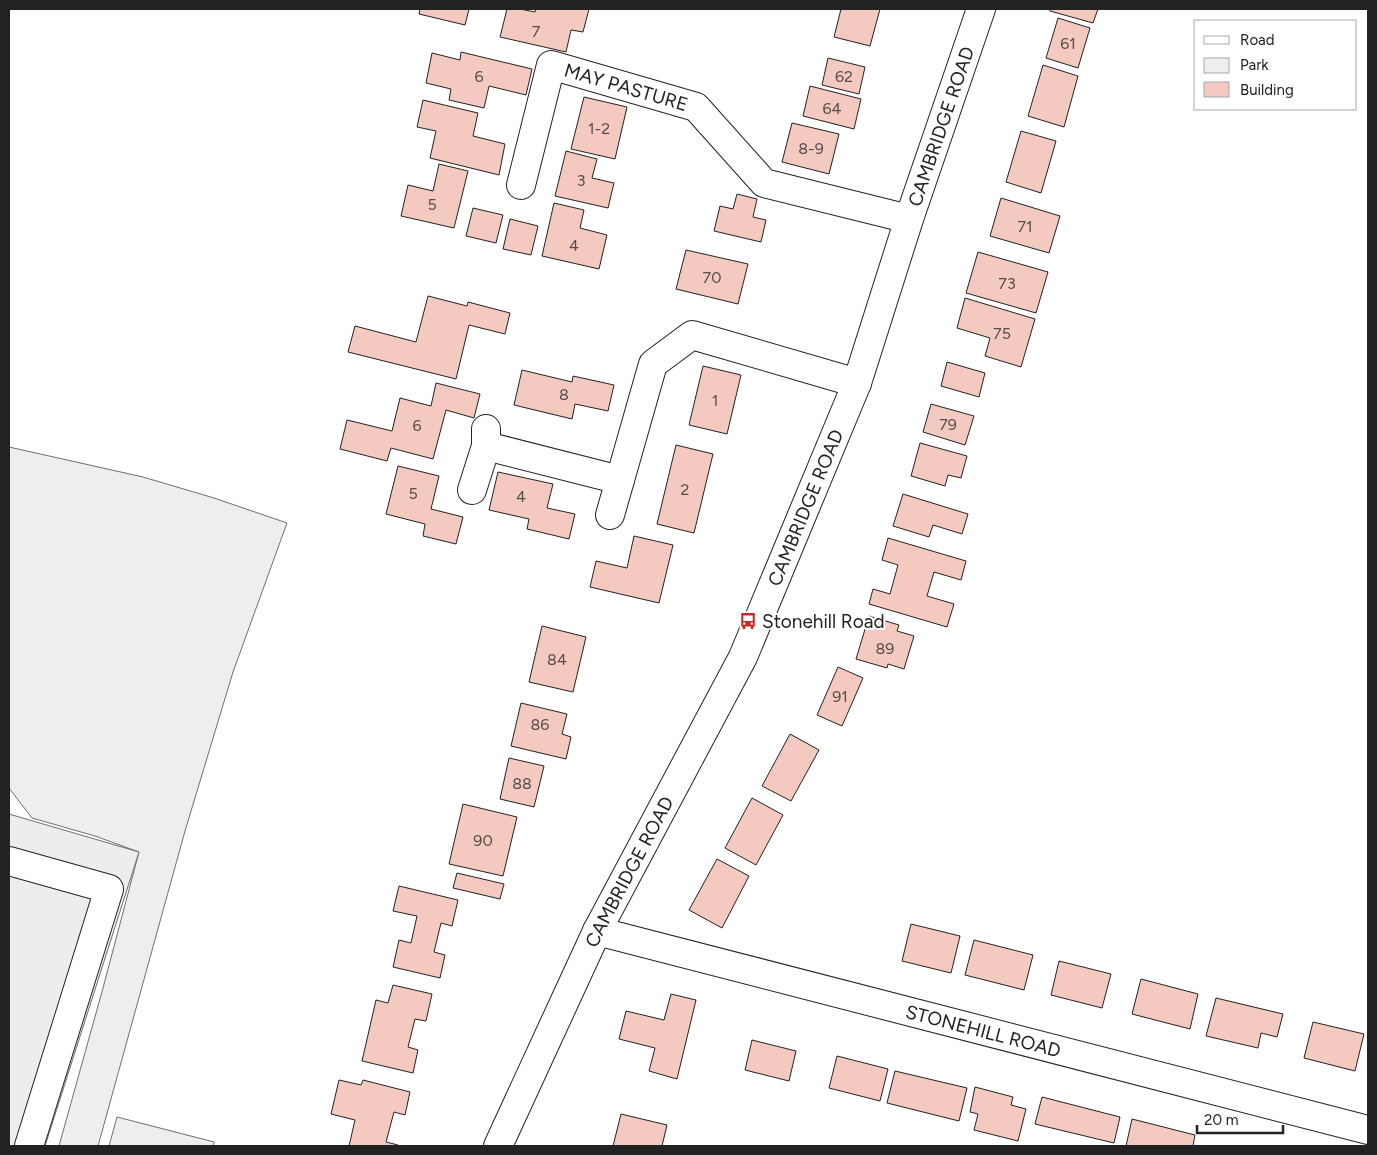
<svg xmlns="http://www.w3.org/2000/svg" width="1377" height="1155" viewBox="0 0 1377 1155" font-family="Figtree,sans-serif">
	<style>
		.green { fill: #eee; stroke: #6f6f6f }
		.parking { fill: #ededed; stroke: #6f6f6f }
		.building { fill: #f3c9c0; stroke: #222 }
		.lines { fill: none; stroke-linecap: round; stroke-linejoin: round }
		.minor-casing { stroke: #222; stroke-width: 30 }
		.major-casing { stroke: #222; stroke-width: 30 }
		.minor { stroke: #fff; stroke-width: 28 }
		.major { stroke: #fff; stroke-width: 28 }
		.labels { text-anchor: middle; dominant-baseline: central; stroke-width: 4; stroke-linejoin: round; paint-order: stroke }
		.number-label { font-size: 16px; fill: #564c4a }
		.street-label { font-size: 19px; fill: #222; stroke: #fff }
		.poi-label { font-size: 19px; fill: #222; stroke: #fff; text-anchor: start }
	</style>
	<rect width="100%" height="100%" fill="#fff"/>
	<g class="green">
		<polygon points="9,447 143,477 214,498 287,523 233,672 185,831 98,1146 59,1146 103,988 139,852 95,836 32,818 9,788"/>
		<polygon points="117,1117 214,1142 213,1146 109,1146"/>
	</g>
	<polygon class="parking" points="9,814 139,852 45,1146 9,1146"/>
	<g class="building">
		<polygon points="420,9 469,9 465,25 419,14"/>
		<polygon points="507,9 520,9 535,12 536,9 589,9 583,32 571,30 566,52 500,37"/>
		<polygon points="841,9 880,9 870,46 834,37"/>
		<polygon points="1050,9 1098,9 1093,23 1050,11"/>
		<polygon points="1058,18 1090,28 1078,68 1046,58"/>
		<polygon points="461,52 532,69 526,95 489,86 484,108 449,100 451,89 426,83 432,53 460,60"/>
		<polygon points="828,58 865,67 859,94 822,85"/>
		<polygon points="1043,65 1078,76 1064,127 1028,116"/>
		<polygon points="810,86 861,99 854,129 803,116"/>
		<polygon points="584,97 627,107 615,159 571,149"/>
		<polygon points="423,100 478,113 473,136 505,144 499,175 430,158 436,131 417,127"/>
		<polygon points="792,123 839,134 829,174 782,162"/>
		<polygon points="1021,131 1056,141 1041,193 1006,182"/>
		<polygon points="566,151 597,159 592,178 614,183 608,208 555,196"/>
		<polygon points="439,164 468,171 454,228 401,216 408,185 433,191"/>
		<polygon points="737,194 757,199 753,217 766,220 761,242 714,231 720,206 733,209"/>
		<polygon points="1001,198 1060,216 1049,253 990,236"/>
		<polygon points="554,203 584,210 580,228 607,235 599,269 542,256"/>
		<polygon points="473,208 503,215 496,243 466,236"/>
		<polygon points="510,219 538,226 531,255 503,249"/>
		<polygon points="686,250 748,264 738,304 676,289"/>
		<polygon points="978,252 1048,272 1036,313 966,293"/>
		<polygon points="428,296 467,306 468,302 510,313 505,334 469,325 456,379 348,352 355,326 416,342"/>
		<polygon points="965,298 1035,319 1021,367 985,356 990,338 957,328"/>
		<polygon points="947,362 985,373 979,397 941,386"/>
		<polygon points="703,366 741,375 727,434 689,425"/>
		<polygon points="522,370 572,382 573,376 614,385 608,411 575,404 572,419 514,405"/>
		<polygon points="436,383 480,394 474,418 446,410 433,459 391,448 387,461 340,449 347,420 392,431 400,398 431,406"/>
		<polygon points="931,404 974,416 965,445 923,432"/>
		<polygon points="920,443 967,456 961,478 948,475 945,486 911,476"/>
		<polygon points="676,445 713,454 694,533 657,524"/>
		<polygon points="398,466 439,476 431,509 463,517 456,544 423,536 425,524 386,514"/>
		<polygon points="498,472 553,484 547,508 575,514 569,539 527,529 529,519 489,510"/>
		<polygon points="903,494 968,514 962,534 933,525 929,537 893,526"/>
		<polygon points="634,536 673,545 659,603 590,587 596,561 627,568"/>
		<polygon points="888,538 966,561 961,580 934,572 927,596 954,604 947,627 869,604 873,589 890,594 898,565 882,560"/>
		<polygon points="869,616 899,625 897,631 914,636 904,669 888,664 887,668 856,659"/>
		<polygon points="542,626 586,637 573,692 529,682"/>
		<polygon points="838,667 863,678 842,726 817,715"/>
		<polygon points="521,703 567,714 562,734 571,737 566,759 511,746"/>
		<polygon points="790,734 819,750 791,801 762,786"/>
		<polygon points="509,758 544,766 534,807 500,799"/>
		<polygon points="752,798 783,815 756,865 725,848"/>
		<polygon points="463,804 517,817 503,876 449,864"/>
		<polygon points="717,859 749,876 722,928 689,910"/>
		<polygon points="457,873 504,884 500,899 453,888"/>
		<polygon points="399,886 458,900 452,926 441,923 434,952 445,955 440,978 393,967 399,940 411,943 417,916 393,911"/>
		<polygon points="911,924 960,936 951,973 902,961"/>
		<polygon points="974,940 1033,955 1024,990 965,975"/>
		<polygon points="1059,961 1111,974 1102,1008 1051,995"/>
		<polygon points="1141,979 1198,994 1190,1029 1132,1014"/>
		<polygon points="393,985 432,994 426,1021 415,1019 408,1047 418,1050 413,1073 362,1061 376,1000 388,1003"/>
		<polygon points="671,994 696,1000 677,1079 649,1071 655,1048 619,1039 626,1011 664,1020"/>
		<polygon points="1216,998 1283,1014 1277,1037 1261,1033 1258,1048 1206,1036"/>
		<polygon points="1313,1022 1364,1034 1355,1071 1304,1058"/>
		<polygon points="752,1040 796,1051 789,1081 745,1070"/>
		<polygon points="837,1056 888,1069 880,1101 829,1088"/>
		<polygon points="895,1071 967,1088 959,1121 887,1103"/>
		<polygon points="339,1080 361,1085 363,1080 410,1092 405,1115 394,1112 386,1142 398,1145 398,1146 349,1146 355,1120 331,1114"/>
		<polygon points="975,1087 1013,1097 1011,1105 1026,1109 1018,1141 974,1130 978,1114 970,1112"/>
		<polygon points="1042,1097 1120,1117 1114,1143 1035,1124"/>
		<polygon points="621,1114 667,1125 662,1146 613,1146"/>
		<polygon points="1132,1119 1195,1135 1193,1146 1126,1146"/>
	</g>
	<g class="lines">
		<g class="minor-casing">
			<g id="minor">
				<path id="s1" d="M521,185L551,65L696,107L764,183L909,219"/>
				<polyline points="486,446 620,480"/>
				<polyline points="472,490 486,446 486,429"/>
				<polyline points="610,515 653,364 692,335 857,383"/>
				<polyline points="9,861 109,889 29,1146"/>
				<path id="s2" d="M597,931L1368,1130"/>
			</g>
		</g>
		<g class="major-casing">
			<g id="major">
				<path id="s3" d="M498,1146L597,931L743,657L857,383L909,219L981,9"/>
			</g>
		</g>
		<use href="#minor" class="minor"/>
		<use href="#major" class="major"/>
	</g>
	<defs>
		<g id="bus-bare" transform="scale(1.35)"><path d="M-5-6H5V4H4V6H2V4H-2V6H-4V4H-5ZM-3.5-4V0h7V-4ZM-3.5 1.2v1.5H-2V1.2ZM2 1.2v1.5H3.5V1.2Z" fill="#c62828" stroke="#fff" stroke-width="2.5" paint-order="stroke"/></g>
	</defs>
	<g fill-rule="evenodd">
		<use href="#bus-bare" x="748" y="621"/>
	</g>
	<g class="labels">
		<g class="number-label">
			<text x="536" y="31">7</text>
			<text x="1068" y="43">61</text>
			<text x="479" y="76">6</text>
			<text x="844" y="76">62</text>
			<text x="832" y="108">64</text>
			<text x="599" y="128">1-2</text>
			<text x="811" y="148">8-9</text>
			<text x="581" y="180">3</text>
			<text x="432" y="204">5</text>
			<text x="1025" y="226">71</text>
			<text x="574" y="245">4</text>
			<text x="712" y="277">70</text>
			<text x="1007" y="283">73</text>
			<text x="1002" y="333">75</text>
			<text x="564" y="394">8</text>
			<text x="715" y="400">1</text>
			<text x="948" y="424">79</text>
			<text x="417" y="425">6</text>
			<text x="685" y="489">2</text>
			<text x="413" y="493">5</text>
			<text x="521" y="496">4</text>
			<text x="885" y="648">89</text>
			<text x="557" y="659">84</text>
			<text x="840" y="696">91</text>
			<text x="540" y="724">86</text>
			<text x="522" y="783">88</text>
			<text x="483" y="840">90</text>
		</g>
		<g class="street-label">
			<text stroke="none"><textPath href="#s1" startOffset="202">MAY PASTURE</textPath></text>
			<text stroke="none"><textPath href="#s3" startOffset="1114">CAMBRIDGE ROAD</textPath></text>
			<text stroke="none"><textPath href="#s3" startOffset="709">CAMBRIDGE ROAD</textPath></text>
			<text stroke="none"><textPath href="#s3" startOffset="304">CAMBRIDGE ROAD</textPath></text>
			<text stroke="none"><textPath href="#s2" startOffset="399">STONEHILL ROAD</textPath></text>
		</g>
		<g class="poi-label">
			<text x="762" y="621">Stonehill Road</text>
		</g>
	</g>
	<rect width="1377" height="1155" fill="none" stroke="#222222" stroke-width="20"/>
	<rect x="1194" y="20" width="162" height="90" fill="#ffffff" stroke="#a7a7a7"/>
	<rect x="1204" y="36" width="25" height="8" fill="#ffffff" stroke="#a7a7a7"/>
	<text x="1240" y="45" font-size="15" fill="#222222">Road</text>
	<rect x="1204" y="58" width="25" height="15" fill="#eeeeee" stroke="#a7a7a7"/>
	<text x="1240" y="70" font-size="15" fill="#222222">Park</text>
	<rect x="1204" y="82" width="25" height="15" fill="#f3c9c0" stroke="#a7a7a7"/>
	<text x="1240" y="95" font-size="15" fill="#222222">Building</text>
	<path d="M1197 1125v8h86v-8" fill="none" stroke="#222222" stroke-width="2.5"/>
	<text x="1204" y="1125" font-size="15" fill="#222222" stroke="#ffffff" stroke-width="4" paint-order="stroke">20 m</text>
</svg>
